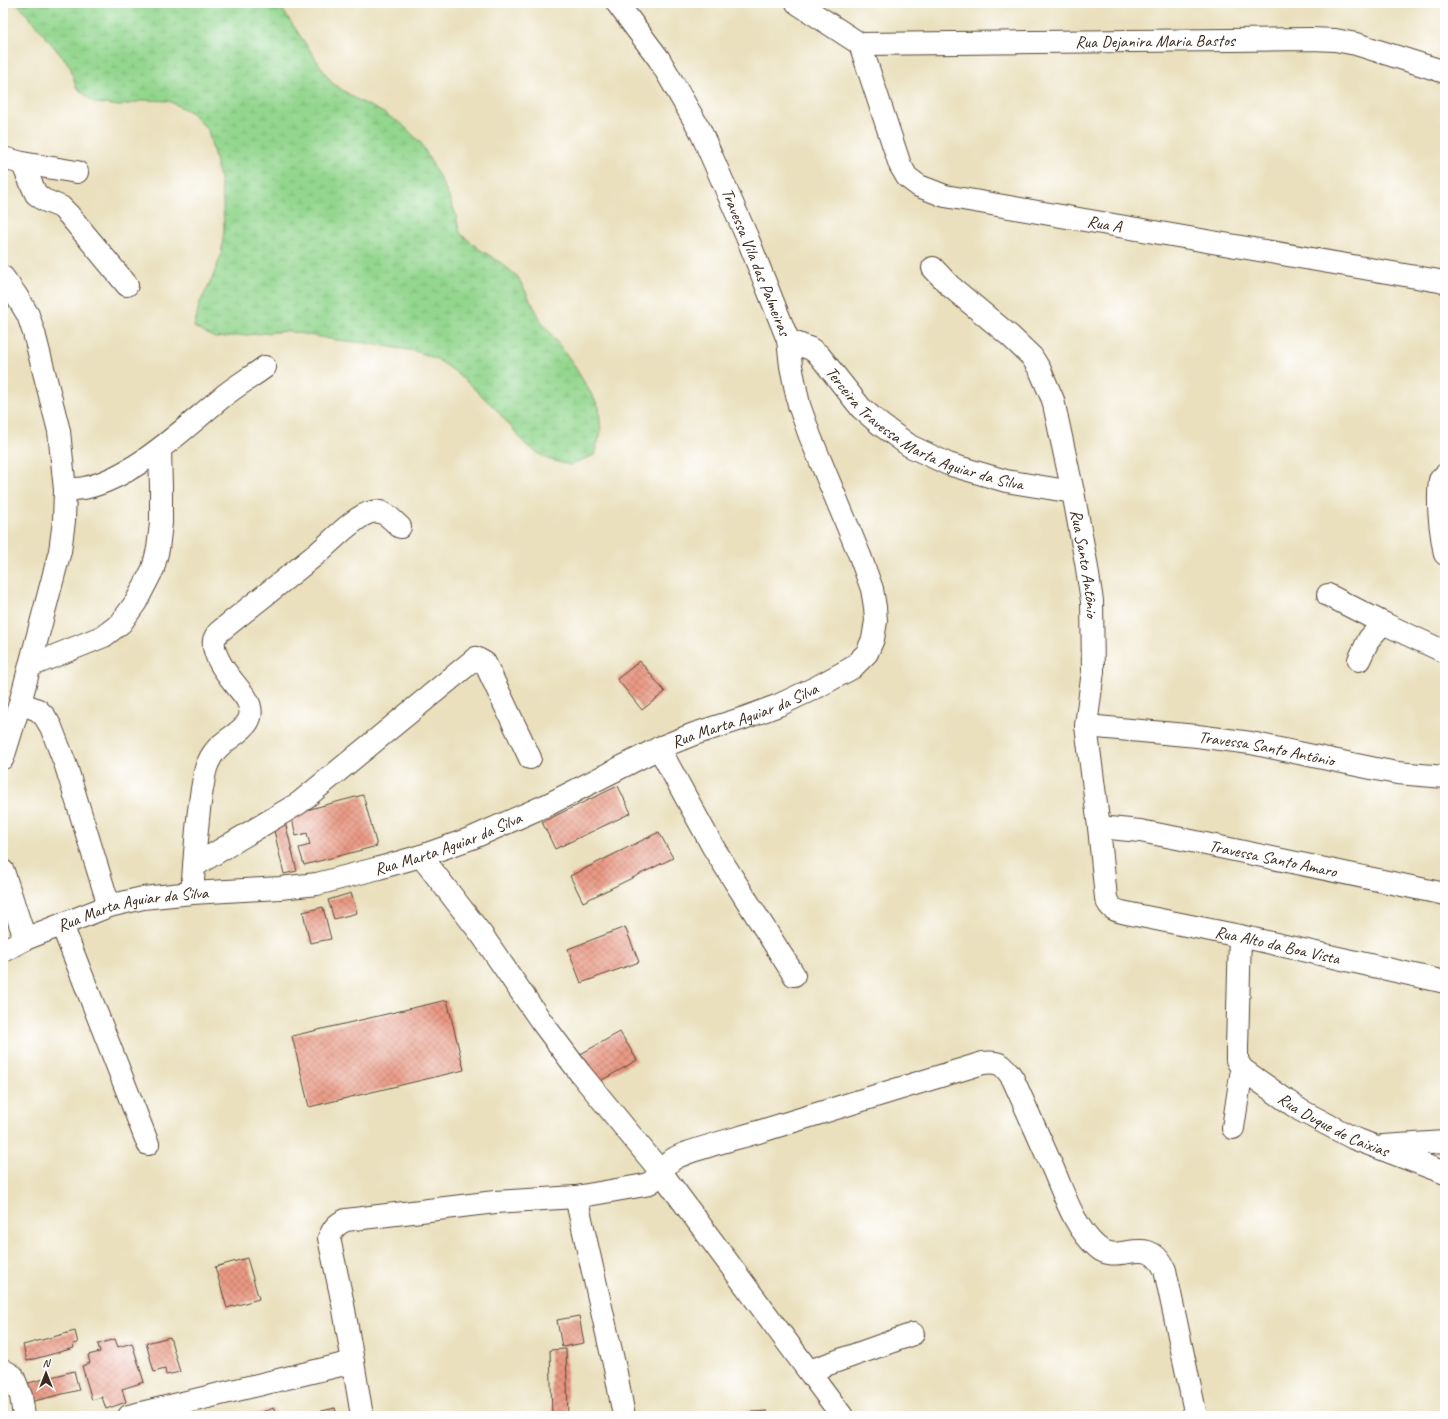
<svg xmlns="http://www.w3.org/2000/svg" width="1448" height="1419" viewBox="0 0 1448 1419" font-family="Caveat,sans-serif">
	<style>
		.wetland { fill: url(#wetland-marsh); stroke: #678056 }
		.building { fill: url(#building-cross-hatch) }
		.lines { fill: none; stroke-linecap: round; stroke-linejoin: round }
		.minor-casing { stroke: #554536; stroke-width: 24 }
		.minor { stroke: #fff; stroke-width: 22 }
		.labels { text-anchor: middle; dominant-baseline: central; stroke-width: 3; stroke-linejoin: round; paint-order: stroke }
		.street-label { font-size: 17px; fill: #3b2a1e; stroke: #fff }
	</style>
	<defs>
		<pattern id="wetland-marsh" width="20" height="14" patternUnits="userSpaceOnUse"><rect width="20" height="14" fill="#93d68e"/><path d="M1 5h8M5 5V1M11 12h8M15 12V8" fill="none" stroke="#80b87a"/></pattern>
		<pattern id="building-cross-hatch" width="8" height="8" patternUnits="userSpaceOnUse"><rect width="8" height="8" fill="#e99883"/><path d="M0 0l8 8M0 8l8-8" fill="none" stroke="#be7c6b"/></pattern>
	</defs>
	<rect width="100%" height="100%" fill="#fff"/>
	<filter id="ink" filterUnits="userSpaceOnUse"><feTurbulence type="fractalNoise" baseFrequency=".025" numOctaves="2"/><feDisplacementMap in="SourceGraphic" scale="8" xChannelSelector="R" yChannelSelector="G"/><feConvolveMatrix kernelMatrix="1 2 1 2 8 2 1 2 1" color-interpolation-filters="sRGB"/></filter>
	<filter id="wash" filterUnits="userSpaceOnUse"><feTurbulence type="fractalNoise" baseFrequency=".012" numOctaves="4" result="noise"/><feDisplacementMap in="SourceGraphic" scale="16" xChannelSelector="R" yChannelSelector="G"/><feGaussianBlur stdDeviation="0.9" result="paint"/><feColorMatrix in="noise" values="0 0 0 0 0 0 0 0 0 0 0 0 0 0 0 0 0 1.4 0 .05"/><feComposite in="paint" operator="in"/></filter>
	<g filter="url(#wash)">
		<rect width="100%" height="100%" fill="#eae0bd"/>
		<polygon class="wetland" points="17,3 278,3 332,83 356,99 380,111 402,124 421,143 445,188 455,212 460,233 479,249 500,262 518,277 542,322 572,362 599,407 601,432 594,455 570,465 547,459 526,445 495,408 457,373 437,359 415,351 366,343 336,340 287,331 215,338 194,327 200,302 212,279 221,255 224,230 223,204 220,179 208,130 192,113 169,101 145,100 120,106 94,103 76,87 70,66"/>
		<g id="blocks">
			<g class="building">
				<polygon points="640,661 665,692 642,710 617,679"/>
				<polygon points="618,786 631,813 555,849 542,822"/>
				<polygon points="363,795 377,846 304,865 299,848 310,845 307,833 296,836 291,814"/>
				<polygon points="285,822 297,871 284,874 273,826"/>
				<polygon points="659,832 673,858 583,902 570,876"/>
				<polygon points="351,893 357,913 334,919 328,900"/>
				<polygon points="323,907 331,939 310,943 303,912"/>
				<polygon points="625,927 639,962 581,983 568,949"/>
				<polygon points="447,1000 464,1070 309,1107 292,1036"/>
				<polygon points="620,1032 637,1060 599,1082 577,1056"/>
				<polygon points="247,1258 259,1299 227,1308 215,1267"/>
				<polygon points="579,1316 584,1343 562,1347 557,1320"/>
				<polygon points="75,1331 78,1343 73,1344 74,1348 27,1361 23,1345"/>
				<polygon points="170,1337 180,1372 166,1375 165,1369 154,1372 146,1343"/>
				<polygon points="115,1339 118,1347 132,1343 144,1382 122,1389 126,1402 106,1409 102,1397 92,1400 82,1366 90,1363 88,1355 100,1352 98,1344"/>
				<polygon points="566,1349 568,1416 552,1416 550,1350"/>
				<polygon points="74,1371 79,1390 18,1405 13,1387"/>
				<polygon points="274,1408 276,1416 250,1416"/>
				<polygon points="335,1408 337,1416 304,1416 304,1415"/>
				<polygon points="767,1411 768,1416 735,1416 735,1413"/>
			</g>
		</g>
	</g>
	<g filter="url(#ink)">
		<use href="#blocks" fill-opacity="0" stroke="#554536" stroke-width="1"/>
		<g class="lines">
			<g class="minor-casing">
				<g id="minor">
					<polyline points="797,3 860,44"/>
					<path id="s1" d="M860,44L900,165L907,177L919,186L945,196L1445,282"/>
					<path id="s2" d="M860,44L1311,39L1335,40L1356,44L1445,72"/>
					<polyline points="3,158 22,163 77,172"/>
					<polyline points="22,163 36,194 44,200 61,207 69,215 127,285"/>
					<path id="s3" d="M933,268L950,286L1010,336L1032,357L1040,370L1053,400L1073,492L1086,562L1092,601L1093,671L1086,726L1099,827L1106,898C1110,911 1118,911 1131,914L1240,936L1445,982"/>
					<polyline points="3,277 16,295 28,315 34,333 59,431 65,490 64,521 60,551 20,703 3,758"/>
					<path id="s4" d="M788,340L811,349L819,355L861,408L881,425L910,446L948,464L1006,481L1073,492"/>
					<path d="M1445,475L1440,480C1437,505 1440,529 1445,554"/>
					<path d="M65,490C71,489 78,489 84,488C133,478 182,430 220,399C234,387 250,378 265,367"/>
					<polyline points="1328,595 1383,623"/>
					<polyline points="1359,660 1369,639 1383,623 1445,652"/>
					<polyline points="30,666 104,636 121,623 136,602 153,569 158,549 161,523 161,487 160,449"/>
					<polyline points="20,703 38,710 45,717 51,727 66,766 109,906"/>
					<path id="s5" d="M1086,726L1197,736L1251,743L1376,769L1397,773L1445,777"/>
					<polyline points="659,748 713,847 794,975"/>
					<path id="s6" d="M1099,827L1140,831L1177,838L1445,894"/>
					<polyline points="421,856 482,935 541,1021 580,1073 661,1172 842,1416"/>
					<polyline points="194,866 299,803 476,658 485,663 530,758"/>
					<polyline points="3,871 25,939"/>
					<path d="M192,893C195,858 196,824 202,789C204,780 204,771 208,763C211,756 215,750 221,745C236,732 261,723 246,698C236,684 211,659 214,640C215,637 217,634 219,632C252,605 286,579 319,552C332,541 356,515 372,512C384,509 392,520 400,527"/>
					<polyline points="62,925 148,1144"/>
					<path id="s7" d="M1240,936L1237,1047V1060L1242,1069L1300,1110L1353,1138L1445,1173"/>
					<path id="s8" d="M3,951L25,939L109,906L143,898L192,893L280,888L317,884L379,868L421,856L472,838L549,804L659,748L694,734L744,718L779,705L817,687L852,668L867,653L873,639L876,621L875,607L872,589L860,556L810,436L799,405L791,366L788,340L747,237L700,130L659,59L617,3"/>
					<polyline points="1233,1128 1242,1069"/>
					<polyline points="1383,1146 1445,1142"/>
					<polyline points="576,1197 616,1373 624,1416"/>
					<polyline points="353,1362 362,1416"/>
					<polyline points="3,1370 13,1376 21,1396 24,1416"/>
					<polyline points="809,1371 913,1334"/>
					<path d="M129,1416L353,1362L343,1304L329,1238C333,1229 336,1224 346,1220L495,1202L576,1197L645,1185C659,1180 660,1170 671,1161C675,1157 682,1155 687,1153C715,1143 743,1137 771,1128C842,1106 912,1085 983,1063C1000,1061 1004,1065 1013,1079C1027,1110 1040,1140 1054,1171C1065,1197 1075,1228 1097,1247C1119,1267 1147,1231 1165,1270L1196,1416"/>
				</g>
			</g>
			<use href="#minor" class="minor"/>
		</g>
	</g>
	<g class="labels">
		<g class="street-label">
			<text stroke="none"><textPath href="#s2" startOffset="295">Rua Dejanira Maria Bastos</textPath></text>
			<text stroke="none"><textPath href="#s1" startOffset="346">Rua A</textPath></text>
			<text transform="translate(756 262) rotate(68)">Travessa Vila das Palmeiras</text>
			<text stroke="none"><textPath href="#s4" startOffset="168">Terceira Travessa Marta Aguiar da Silva</textPath></text>
			<text stroke="none"><textPath href="#s3" startOffset="348">Rua Santo Antônio</textPath></text>
			<text stroke="none"><textPath href="#s8" startOffset="786">Rua Marta Aguiar da Silva</textPath></text>
			<text stroke="none"><textPath href="#s5" startOffset="182">Travessa Santo Antônio</textPath></text>
			<text stroke="none"><textPath href="#s8" startOffset="462">Rua Marta Aguiar da Silva</textPath></text>
			<text stroke="none"><textPath href="#s6" startOffset="177">Travessa Santo Amaro</textPath></text>
			<text stroke="none"><textPath href="#s8" startOffset="138">Rua Marta Aguiar da Silva</textPath></text>
			<text stroke="none"><textPath href="#s3" startOffset="866">Rua Alto da Boa Vista</textPath></text>
			<text stroke="none"><textPath href="#s7" startOffset="242">Rua Duque de Caixias</textPath></text>
		</g>
	</g>
	<rect width="1448" height="1419" fill="none" stroke="#fff" stroke-width="16"/>
	<g transform="translate(46 1373)" stroke="#ffffff" stroke-width="3" paint-order="stroke">
	<path d="M0-3L7 15L0 10L-7 15Z" fill="#3b2a1e"/>
	<text y="-6" font-size="11" font-weight="bold" text-anchor="middle" fill="#3b2a1e">N</text>
	</g>
</svg>
